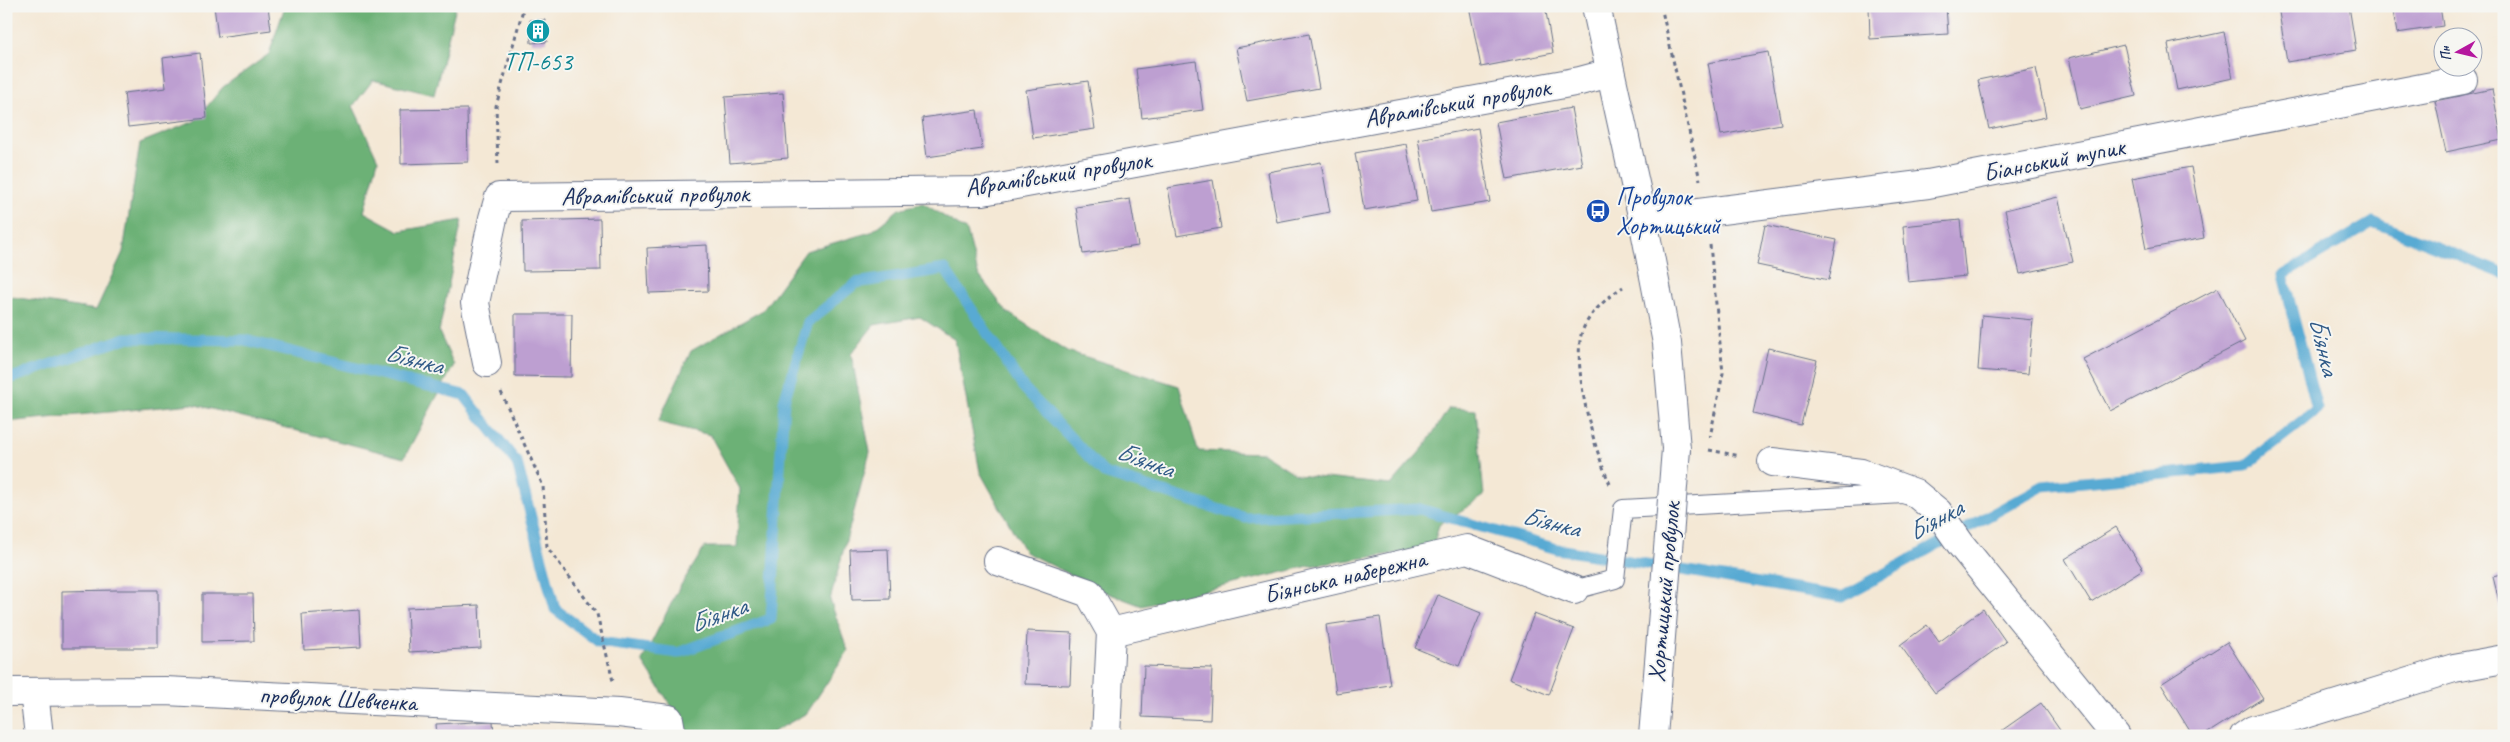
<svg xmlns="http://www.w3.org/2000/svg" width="2510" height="742" viewBox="0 0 2510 742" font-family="Caveat,sans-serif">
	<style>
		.forest { fill: #6cb176; stroke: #44706a }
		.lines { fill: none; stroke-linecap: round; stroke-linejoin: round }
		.stream { stroke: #58aad3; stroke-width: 11 }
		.building { fill: #bd9fd1 }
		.service-casing { stroke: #677088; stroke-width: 20 }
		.minor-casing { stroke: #677088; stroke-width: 30 }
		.tertiary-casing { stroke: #677088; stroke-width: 30 }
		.path { stroke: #677088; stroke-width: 3; stroke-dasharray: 4 4; stroke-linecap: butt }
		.service { stroke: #fff; stroke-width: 18 }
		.minor { stroke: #fff; stroke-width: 28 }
		.tertiary { stroke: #fff; stroke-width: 28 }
		.tertiary-bridge-casing { stroke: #677088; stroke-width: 30; stroke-linecap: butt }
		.tertiary-bridge { stroke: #fff; stroke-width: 28 }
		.labels { text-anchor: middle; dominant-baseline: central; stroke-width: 4; stroke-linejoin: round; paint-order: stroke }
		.culture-label { font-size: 25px; fill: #0d838f; stroke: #f6f6f2 }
		.street-label { font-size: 25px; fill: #1b2f5e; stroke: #f6f6f2 }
		.transit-label { font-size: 25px; fill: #164399; stroke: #f6f6f2; text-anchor: start }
		.water-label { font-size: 26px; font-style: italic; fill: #305a87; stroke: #f6f6f2 }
	</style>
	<rect width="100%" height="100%" fill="#f6f6f2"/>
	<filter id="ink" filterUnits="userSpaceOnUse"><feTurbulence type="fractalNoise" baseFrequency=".02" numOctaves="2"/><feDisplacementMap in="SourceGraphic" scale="10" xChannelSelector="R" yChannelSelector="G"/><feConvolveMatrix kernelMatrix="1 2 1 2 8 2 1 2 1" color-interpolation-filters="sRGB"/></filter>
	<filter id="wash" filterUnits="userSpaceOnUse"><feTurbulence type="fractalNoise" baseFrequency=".0096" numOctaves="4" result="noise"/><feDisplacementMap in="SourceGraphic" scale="20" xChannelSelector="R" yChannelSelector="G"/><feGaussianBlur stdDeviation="1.12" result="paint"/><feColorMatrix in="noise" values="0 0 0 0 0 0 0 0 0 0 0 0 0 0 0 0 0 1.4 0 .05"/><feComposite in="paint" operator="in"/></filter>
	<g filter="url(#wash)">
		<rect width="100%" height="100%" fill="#f4e8d5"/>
		<g class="forest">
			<polygon points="285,6 456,6 434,95 373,80 353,106 378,160 364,212 399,231 462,220 439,332 454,365 404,458 192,404 6,422 6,296 96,310 123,252 140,143 195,121 223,87 269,54"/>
			<polygon points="923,203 967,231 978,274 1007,312 1067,351 1179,386 1198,451 1263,453 1297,475 1391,485 1424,447 1449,408 1476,410 1484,496 1439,525 1433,548 1309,566 1142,606 1105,592 1025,552 980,472 955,340 920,317 874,325 851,354 870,452 830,600 848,651 807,713 766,736 691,736 642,661 679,588 705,547 737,547 740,489 710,435 658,422 691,351 763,310 806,251 871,232 899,209"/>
		</g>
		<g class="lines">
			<polyline class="stream" points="6,380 126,338 245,340 464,395 517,463 555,609 599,642 678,653 771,619 784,401 808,322 856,283 945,269 1023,387 1104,473 1246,518 1420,509 1557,549 1842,597 2043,486 2245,466 2317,409 2283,275 2373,222 2504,274"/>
		</g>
		<g id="blocks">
			<g class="building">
				<polygon points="214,6 268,6 271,30 218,37"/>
				<polygon points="1496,6 1545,6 1553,53 1481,67 1470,11"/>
				<polygon points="1869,6 1946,6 1948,34 1870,39"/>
				<polygon points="2278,6 2349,6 2356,50 2287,62"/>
				<polygon points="2392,6 2440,6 2443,26 2397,33"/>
				<polygon points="530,20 545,20 547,42 531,43"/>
				<polygon points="2224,32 2233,78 2177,90 2168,44"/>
				<polygon points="1309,34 1319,88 1247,101 1236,48"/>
				<polygon points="2124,45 2136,96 2080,109 2069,58"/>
				<polygon points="1768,52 1781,124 1721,135 1708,63"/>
				<polygon points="200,53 207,118 128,127 124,93 166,88 163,58"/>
				<polygon points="1196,61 1203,110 1142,118 1136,69"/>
				<polygon points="2036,68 2046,117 1989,129 1978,80"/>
				<polygon points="1088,81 1095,129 1033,138 1026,90"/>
				<polygon points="2492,89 2502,140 2446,152 2435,101"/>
				<polygon points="783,93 788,158 730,163 725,97"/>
				<polygon points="1571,108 1582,165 1507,179 1496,122"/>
				<polygon points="467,109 468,162 401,164 400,110"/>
				<polygon points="977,110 982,149 927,157 922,118"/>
				<polygon points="1478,128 1490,202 1431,212 1418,139"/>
				<polygon points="1406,144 1417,201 1364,210 1355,153"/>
				<polygon points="1321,162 1330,212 1277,222 1268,172"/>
				<polygon points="2191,167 2204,238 2146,249 2132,178"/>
				<polygon points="1213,180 1221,228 1177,236 1168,188"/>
				<polygon points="2058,197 2073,262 2020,274 2005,210"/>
				<polygon points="1130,199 1138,246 1083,254 1076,207"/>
				<polygon points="600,219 601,270 523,271 522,221"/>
				<polygon points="1960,220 1966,276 1908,282 1903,226"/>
				<polygon points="1765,225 1837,240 1829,280 1757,265"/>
				<polygon points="707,245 708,291 649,293 647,248"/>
				<polygon points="2218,288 2245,341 2110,411 2083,359"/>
				<polygon points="515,314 572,314 571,377 515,376"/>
				<polygon points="1982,315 2033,320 2028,374 1978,370"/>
				<polygon points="1768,348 1817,360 1801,425 1753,413"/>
				<polygon points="2116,527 2143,569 2091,602 2065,559"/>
				<polygon points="888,549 890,599 852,600 850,550"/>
				<polygon points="2504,574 2504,617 2503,617 2493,577"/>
				<polygon points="118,590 158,590 158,648 62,648 62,591"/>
				<polygon points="202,594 253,594 254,641 202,642"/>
				<polygon points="1438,595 1481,613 1459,666 1415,648"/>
				<polygon points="479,605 481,648 409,652 407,608"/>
				<polygon points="1983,609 2006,642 1935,693 1900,645 1927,625 1939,642"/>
				<polygon points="359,610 361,647 304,650 302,614"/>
				<polygon points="1534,614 1574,629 1549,695 1509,679"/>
				<polygon points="1380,617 1390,685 1336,693 1326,625"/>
				<polygon points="1027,631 1072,633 1070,685 1025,684"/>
				<polygon points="2227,642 2263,698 2203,736 2193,736 2161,684"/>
				<polygon points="1144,666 1212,668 1210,720 1142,717"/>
				<polygon points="2041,703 2064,736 1994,736"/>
				<polygon points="493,721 494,736 437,736 436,724"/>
			</g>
		</g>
	</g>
	<g filter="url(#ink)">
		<use href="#blocks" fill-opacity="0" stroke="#677088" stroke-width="1"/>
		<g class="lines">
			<g class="service-casing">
				<polyline id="service" points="1574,590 1615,579 1623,509 1904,494"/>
			</g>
			<g class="minor-casing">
				<g id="minor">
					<polyline points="1643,220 1928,184 2463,80"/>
					<polyline points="487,363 475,303 493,218 499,197 983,191 1580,81 1610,73"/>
					<polyline points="1772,462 1861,473 1915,493 1938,512 1962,546 2116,736"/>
					<polyline points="998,561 1089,593 1111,632 1106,736"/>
					<polyline points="1111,632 1467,549 1574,590"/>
					<polyline points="6,692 165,691 619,713 669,719 672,736"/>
					<polyline points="34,692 39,736"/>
					<polyline points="2244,736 2253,730 2454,668 2504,659"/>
				</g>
			</g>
			<g class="tertiary-casing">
				<g id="tertiary">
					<polyline points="1596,6 1643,220 1667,343 1676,449"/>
					<polyline points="1653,736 1655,712"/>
				</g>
			</g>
			<g class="path">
				<polyline points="1661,6 1700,180"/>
				<polyline points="498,164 496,106 524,6"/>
				<polyline points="1710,245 1723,373 1710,437"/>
				<polyline points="501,392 543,486 547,547 597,614 613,681"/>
				<polyline points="1709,450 1740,456"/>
				<path d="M1610,484C1594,450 1573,372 1581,335C1586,316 1607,297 1623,287"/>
			</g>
			<use href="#service" class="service"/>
			<use href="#minor" class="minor"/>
			<use href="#tertiary" class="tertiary"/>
			<g class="tertiary-bridge-casing">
				<polyline id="tertiary-bridge" points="1655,712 1676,449"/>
			</g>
			<use href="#tertiary-bridge" class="tertiary-bridge"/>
		</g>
	</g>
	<defs>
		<g id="building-disc" transform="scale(1.25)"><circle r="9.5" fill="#0f9aa8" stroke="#f6f6f2"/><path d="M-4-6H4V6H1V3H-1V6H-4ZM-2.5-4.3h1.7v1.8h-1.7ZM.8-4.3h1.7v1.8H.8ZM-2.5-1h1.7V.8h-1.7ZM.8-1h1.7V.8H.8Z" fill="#fff"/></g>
		<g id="bus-disc" transform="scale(1.25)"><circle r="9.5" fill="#1a4fb4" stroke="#f6f6f2"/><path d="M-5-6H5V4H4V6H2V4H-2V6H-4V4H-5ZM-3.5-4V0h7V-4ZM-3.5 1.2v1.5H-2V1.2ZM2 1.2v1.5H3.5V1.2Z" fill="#fff"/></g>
	</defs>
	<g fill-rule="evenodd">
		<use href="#building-disc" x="538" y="31"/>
		<use href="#bus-disc" x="1598" y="211"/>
	</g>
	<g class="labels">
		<g class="culture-label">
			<text x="538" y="62">ТП-653</text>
		</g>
		<g class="street-label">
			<text transform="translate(1457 103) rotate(-10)">Аврамівський провулок</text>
			<text transform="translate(2054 160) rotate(-11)">Біанський тупик</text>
			<text transform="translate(1058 174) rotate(-9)">Аврамівський провулок</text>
			<text transform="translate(655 195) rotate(-1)">Аврамівський провулок</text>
			<text transform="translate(1345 577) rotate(-13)">Біянська набережна</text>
			<text transform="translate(1664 592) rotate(-85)">Хортицький провулок</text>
			<text transform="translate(338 699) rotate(3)">провулок Шевченка</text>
		</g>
		<g class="transit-label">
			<text x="1616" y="197">Провулок<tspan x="1616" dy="29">Хортицький</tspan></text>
		</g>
		<g class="water-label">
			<text transform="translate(2324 346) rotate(76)">Біянка</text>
			<text transform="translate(414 359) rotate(14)">Біянка</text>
			<text transform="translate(1145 460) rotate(20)">Біянка</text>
			<text transform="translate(1935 520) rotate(-29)">Біянка</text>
			<text transform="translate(1551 522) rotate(14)">Біянка</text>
			<text transform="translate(718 615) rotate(-20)">Біянка</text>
		</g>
	</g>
	<rect width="2510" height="742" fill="none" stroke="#f6f6f2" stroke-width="25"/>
	<g transform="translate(2458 52) rotate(262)"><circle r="24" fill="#f6f6f2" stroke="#9ea6b7"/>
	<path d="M0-4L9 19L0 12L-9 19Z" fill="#b5179e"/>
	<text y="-8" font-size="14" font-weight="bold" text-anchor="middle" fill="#1b2f5e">Пн</text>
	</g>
</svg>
